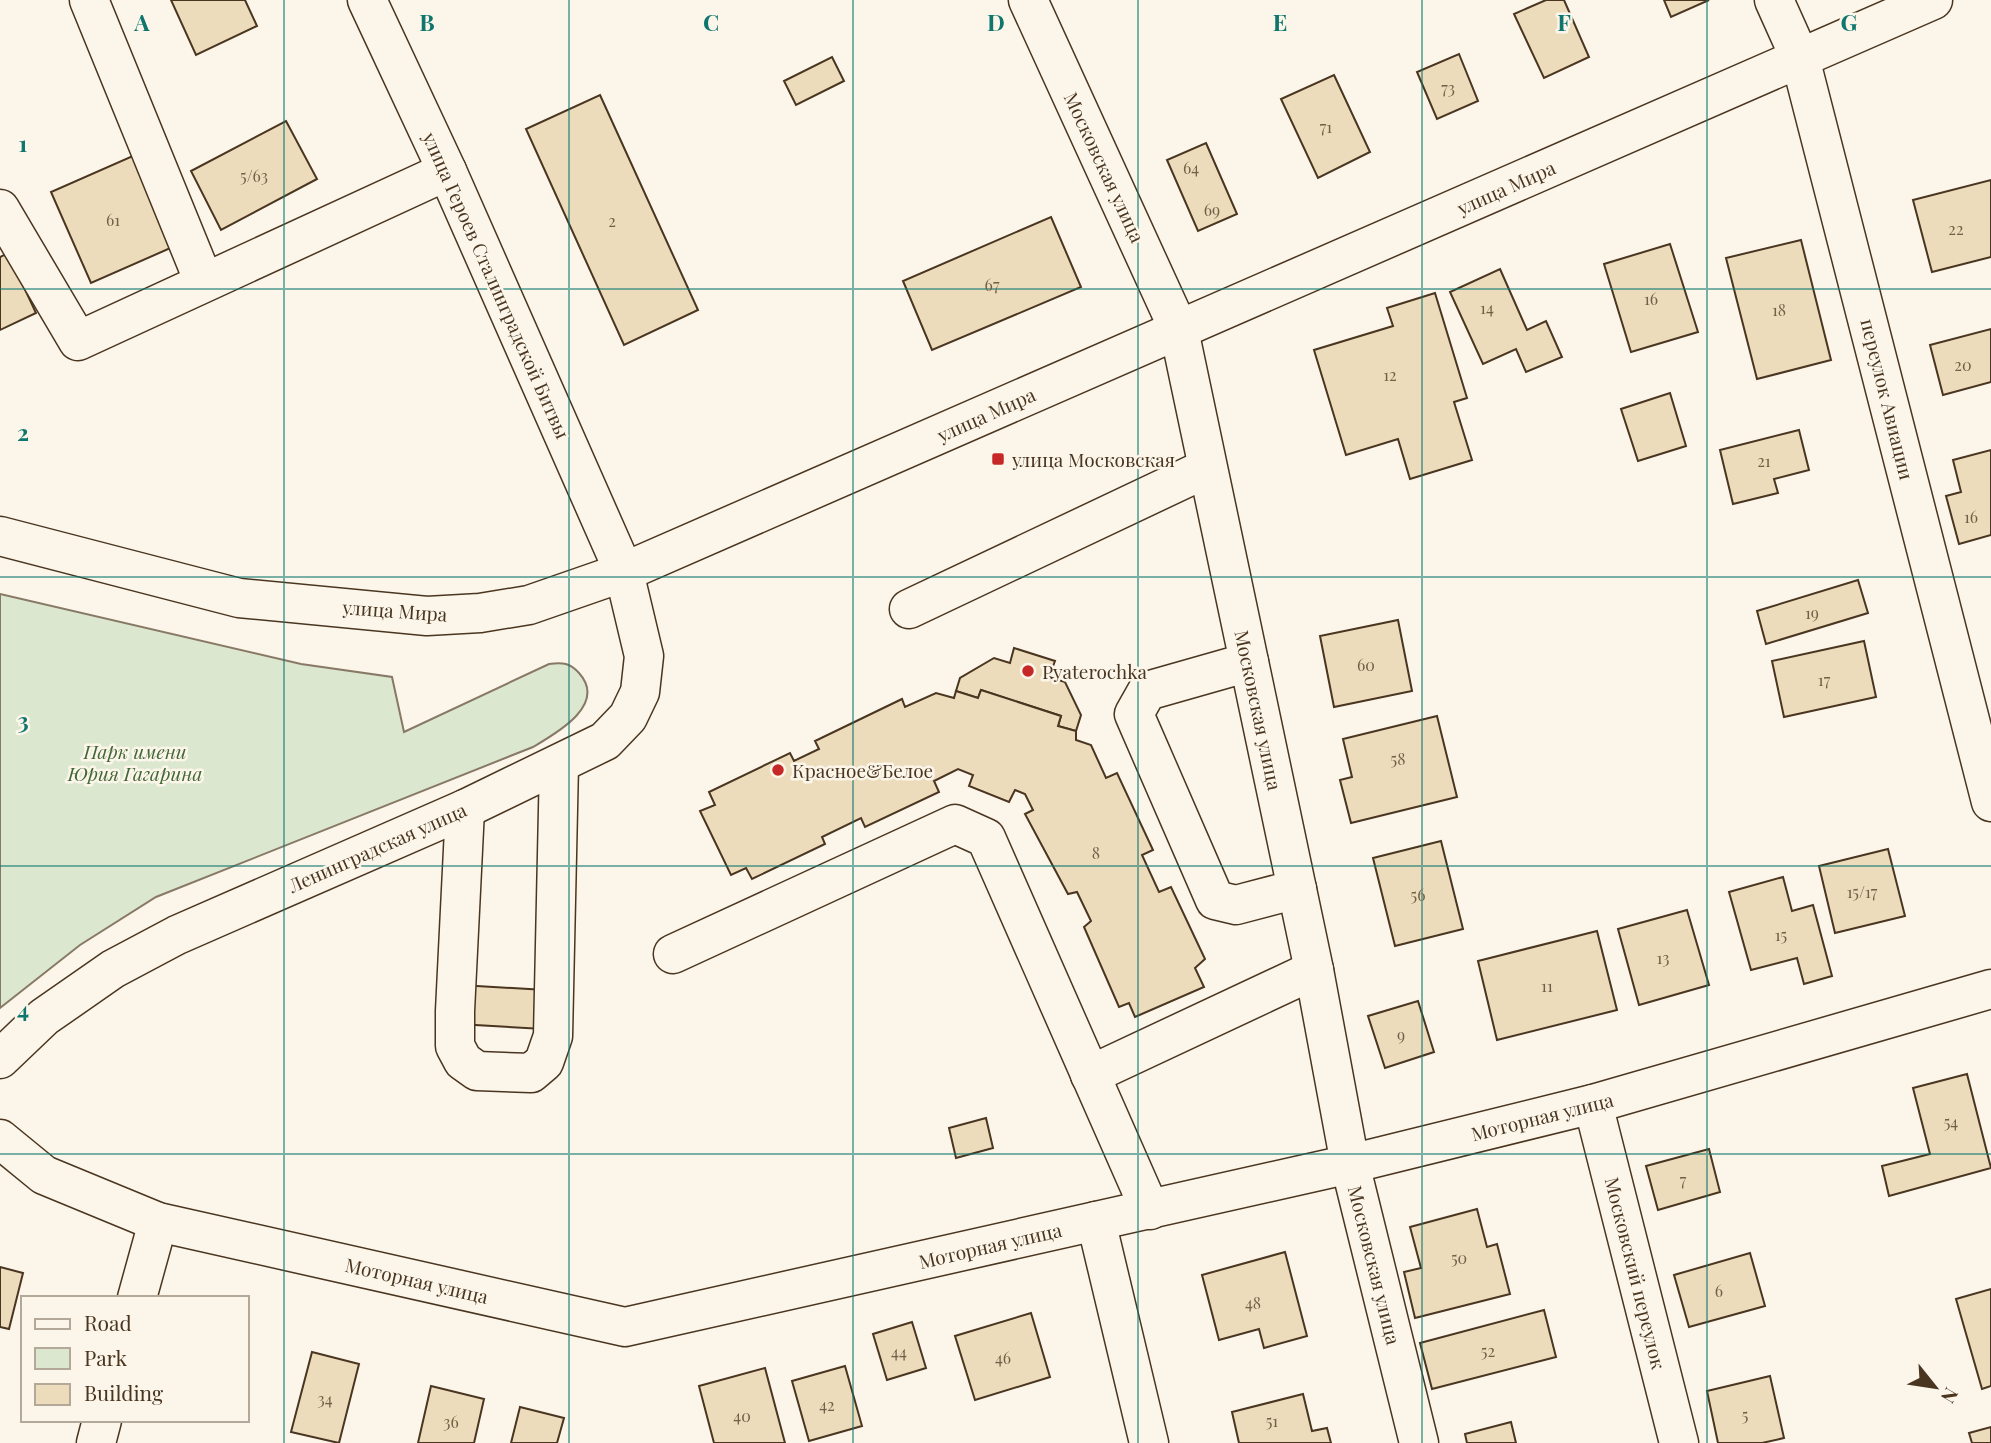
<svg xmlns="http://www.w3.org/2000/svg" width="1991" height="1443" viewBox="0 0 1991 1443" font-family="'Playfair Display',serif">
	<style>
		.park { fill: #dce7d0; stroke: #887966; stroke-width: 2 }
		.building { fill: #ecdcbc; stroke: #4a3520; stroke-width: 2 }
		.lines { fill: none; stroke-linecap: round; stroke-linejoin: round }
		.minor-casing { stroke: #4a3520; stroke-width: 41 }
		.major-casing { stroke: #4a3520; stroke-width: 41 }
		.minor { stroke: #fbf6e9; stroke-width: 38 }
		.major { stroke: #fbf6e9; stroke-width: 38 }
		.grid { fill: none; stroke: #0f766e; stroke-width: 2; stroke-opacity: 0.55 }
		.poi-dot { fill: #c62828; stroke: #fbf6e9; stroke-width: 2.5 }
		.labels { text-anchor: middle; dominant-baseline: central; stroke-width: 5; stroke-linejoin: round; paint-order: stroke }
		.number-label { font-size: 16px; fill: #725f47 }
		.street-label { font-size: 19px; fill: #4a3520; stroke: #fbf6e9 }
		.poi-label { font-size: 19px; fill: #4a3520; stroke: #fbf6e9; text-anchor: start }
		.park-label { font-size: 19px; font-style: italic; fill: #436837; stroke: #fbf6e9 }
		.grid-label { font-size: 23px; text-anchor: middle; font-weight: bold; fill: #0f766e; stroke: #fbf6e9; stroke-width: 5; stroke-linejoin: round; paint-order: stroke }
	</style>
	<rect width="100%" height="100%" fill="#fbf6e9"/>
	<path class="park" d="M0,594L301,664L392,677L404,732L549,664C563,662 570,663 579,673C608,705 555,734 533,747L156,897L80,945L0,1008Z"/>
	<g class="building">
		<polygon points="171,0 245,0 257,26 196,55"/>
		<polygon points="1546,0 1564,0 1589,57 1544,78 1514,14"/>
		<polygon points="1664,0 1709,0 1671,17"/>
		<polygon points="1459,54 1478,101 1437,119 1417,72"/>
		<polygon points="832,57 844,81 796,105 784,81"/>
		<polygon points="1334,75 1370,152 1318,178 1281,99"/>
		<polygon points="600,95 698,310 624,345 526,129"/>
		<polygon points="286,121 317,179 221,230 191,171"/>
		<polygon points="1206,143 1237,214 1198,231 1167,160"/>
		<polygon points="135,155 175,246 91,283 51,192"/>
		<polygon points="1991,180 1991,257 1932,272 1913,200"/>
		<polygon points="1051,217 1081,287 932,350 903,281"/>
		<polygon points="1801,240 1831,360 1757,379 1726,258"/>
		<polygon points="1670,244 1698,332 1631,352 1604,264"/>
		<polygon points="8,253 36,313 0,330 0,257"/>
		<polygon points="1500,269 1527,330 1546,321 1562,357 1526,372 1516,349 1483,364 1450,292"/>
		<polygon points="1435,293 1467,398 1454,402 1472,460 1410,479 1398,439 1346,455 1314,350 1393,326 1387,308"/>
		<polygon points="1991,329 1991,382 1943,395 1930,345"/>
		<polygon points="1670,393 1686,446 1638,461 1621,409"/>
		<polygon points="1799,430 1809,470 1774,479 1778,493 1733,504 1720,450"/>
		<polygon points="1991,450 1991,535 1959,544 1946,496 1961,492 1953,460"/>
		<polygon points="1858,580 1868,613 1766,644 1757,611"/>
		<polygon points="1398,620 1412,691 1334,707 1320,636"/>
		<polygon points="1864,641 1876,697 1784,717 1772,661"/>
		<polygon points="1014,648 1055,661 1049,677 1065,682 1081,715 1076,731 1058,726 1061,716 981,690 978,698 956,691 960,678 994,658 1010,663"/>
		<polygon points="981,690 1061,716 1058,726 1076,731 1076,740 1091,745 1106,778 1117,773 1153,850 1142,855 1159,892 1171,887 1205,959 1195,968 1204,987 1135,1017 1129,1003 1119,1007 1084,927 1091,921 1077,892 1068,894 1025,814 1033,810 1025,794 1015,790 1009,802 969,786 973,775 958,769 934,781 939,792 865,827 861,818 822,837 825,844 752,879 746,868 731,875 700,811 715,805 709,792 790,753 794,761 819,749 815,741 902,699 905,707 936,693 954,698 956,691 978,698"/>
		<polygon points="1437,716 1457,797 1351,823 1340,780 1352,777 1343,739"/>
		<polygon points="1441,841 1463,929 1395,946 1373,858"/>
		<polygon points="1888,849 1905,916 1835,933 1819,866"/>
		<polygon points="1783,877 1792,911 1813,905 1832,976 1804,984 1797,958 1751,970 1729,892"/>
		<polygon points="1687,910 1709,985 1639,1005 1618,929"/>
		<polygon points="1597,931 1617,1010 1497,1040 1478,961"/>
		<polygon points="460,985 545,990 543,1029 458,1024"/>
		<polygon points="1418,1001 1434,1052 1385,1068 1368,1016"/>
		<polygon points="1967,1074 1991,1168 1889,1196 1882,1166 1930,1154 1913,1088"/>
		<polygon points="986,1118 993,1148 956,1158 949,1128"/>
		<polygon points="1709,1149 1720,1192 1658,1210 1646,1166"/>
		<polygon points="1477,1209 1487,1247 1497,1244 1510,1294 1415,1318 1404,1272 1421,1268 1410,1227"/>
		<polygon points="1285,1252 1307,1336 1264,1348 1259,1329 1219,1340 1202,1275"/>
		<polygon points="1750,1253 1765,1306 1689,1327 1674,1275"/>
		<polygon points="0,1267 23,1273 9,1329 0,1327"/>
		<polygon points="1991,1289 1991,1386 1982,1389 1956,1299"/>
		<polygon points="1544,1310 1556,1357 1432,1389 1420,1343"/>
		<polygon points="1031,1313 1050,1377 975,1400 955,1336"/>
		<polygon points="912,1322 926,1368 887,1380 873,1334"/>
		<polygon points="312,1352 359,1364 339,1443 291,1432"/>
		<polygon points="845,1366 862,1426 809,1441 792,1381"/>
		<polygon points="765,1368 785,1443 714,1443 699,1386"/>
		<polygon points="1770,1376 1784,1438 1762,1443 1718,1443 1707,1391"/>
		<polygon points="431,1386 484,1399 474,1443 418,1443"/>
		<polygon points="1303,1394 1312,1431 1327,1428 1331,1443 1239,1443 1232,1412"/>
		<polygon points="520,1407 564,1418 557,1443 511,1443"/>
		<polygon points="1511,1422 1516,1443 1467,1443 1465,1434"/>
		<polygon points="1991,1427 1991,1443 1972,1443 1969,1433"/>
	</g>
	<g class="lines">
		<g class="minor-casing">
			<g id="minor">
				<polyline points="89,0 204,282"/>
				<polyline points="1028,0 1179,330 1314,970 1350,1164 1419,1443"/>
				<polyline points="1774,0 1800,58 1991,802"/>
				<polyline points="0,209 78,341 447,171"/>
				<polyline points="909,609 1207,468"/>
				<polyline points="1249,662 1147,691 1134,714 1215,900 1236,905 1297,889"/>
				<polyline points="465,809 455,1011 455,1046 463,1061 477,1071 531,1073 544,1062 553,1036 559,764"/>
				<polyline points="673,954 955,824 986,838 1150,1210"/>
				<polyline points="0,1059 44,1017 113,969 177,935 465,809 605,741 628,717 640,692 644,656 624,572 447,171 367,0"/>
				<polyline points="1090,1075 1314,970"/>
				<polyline points="1593,1104 1679,1443"/>
				<polyline points="0,1139 44,1175 158,1222 625,1327 1350,1164 1593,1104 1991,989"/>
				<polyline points="1096,1221 1149,1443"/>
				<polyline points="137,1298 158,1222"/>
				<polyline points="96,1443 102,1420"/>
			</g>
		</g>
		<g class="major-casing">
			<polyline id="major" points="0,536 239,598 427,616 480,613 529,605 624,572 1933,0"/>
		</g>
		<use href="#minor" class="minor"/>
		<use href="#major" class="major"/>
	</g>
	<path class="grid" d="M284,0V1443M569,0V1443M853,0V1443M1138,0V1443M1422,0V1443M1707,0V1443M0,289H1991M0,577H1991M0,866H1991M0,1154H1991"/>
	<g class="poi-dot">
		<rect x="991" y="452" width="14" height="14" rx="3.5"/>
		<circle cx="1028" cy="671" r="7"/>
		<circle cx="778" cy="770" r="7"/>
	</g>
	<g class="labels">
		<g class="number-label">
			<text x="1448" y="87">73</text>
			<text x="1326" y="126">71</text>
			<text x="1191" y="167">64</text>
			<text x="254" y="175">5/63</text>
			<text x="1212" y="209">69</text>
			<text x="113" y="219">61</text>
			<text x="612" y="220">2</text>
			<text x="1956" y="228">22</text>
			<text x="992" y="284">67</text>
			<text x="1651" y="298">16</text>
			<text x="1487" y="307">14</text>
			<text x="1779" y="309">18</text>
			<text x="1963" y="364">20</text>
			<text x="1390" y="374">12</text>
			<text x="1764" y="460">21</text>
			<text x="1971" y="516">16</text>
			<text x="1812" y="612">19</text>
			<text x="1366" y="664">60</text>
			<text x="1824" y="679">17</text>
			<text x="1398" y="758">58</text>
			<text x="1096" y="852">8</text>
			<text x="1862" y="891">15/17</text>
			<text x="1418" y="894">56</text>
			<text x="1781" y="934">15</text>
			<text x="1663" y="957">13</text>
			<text x="1547" y="985">11</text>
			<text x="1401" y="1034">9</text>
			<text x="1951" y="1121">54</text>
			<text x="1683" y="1179">7</text>
			<text x="1459" y="1257">50</text>
			<text x="1719" y="1290">6</text>
			<text x="1253" y="1302">48</text>
			<text x="1488" y="1350">52</text>
			<text x="899" y="1351">44</text>
			<text x="1003" y="1357">46</text>
			<text x="325" y="1398">34</text>
			<text x="827" y="1404">42</text>
			<text x="1745" y="1414">5</text>
			<text x="742" y="1415">40</text>
			<text x="1272" y="1420">51</text>
			<text x="451" y="1421">36</text>
		</g>
		<g class="street-label">
			<text transform="translate(1105 167) rotate(65)">Московская улица</text>
			<text transform="translate(1506 187) rotate(-24)">улица Мира</text>
			<text transform="translate(497 285) rotate(66)">улица Героев Сталинградской Битвы</text>
			<text transform="translate(1888 399) rotate(76)">переулок Авиации</text>
			<text transform="translate(986 414) rotate(-24)">улица Мира</text>
			<text transform="translate(395 610) rotate(4)">улица Мира</text>
			<text transform="translate(1259 710) rotate(78)">Московская улица</text>
			<text transform="translate(377 847) rotate(-24)">Ленинградская улица</text>
			<text transform="translate(1542 1116) rotate(-14)">Моторная улица</text>
			<text transform="translate(990 1245) rotate(-13)">Моторная улица</text>
			<text transform="translate(1375 1265) rotate(76)">Московская улица</text>
			<text transform="translate(1636 1273) rotate(76)">Московский переулок</text>
			<text transform="translate(417 1280) rotate(13)">Моторная улица</text>
		</g>
		<g class="poi-label">
			<text x="1012" y="459">улица Московская</text>
			<text x="1042" y="671">Pyaterochka</text>
			<text x="792" y="770">Красное&amp;Белое</text>
		</g>
		<g class="park-label">
			<text x="135" y="751">Парк имени<tspan x="135" dy="22">Юрия Гагарина</tspan></text>
		</g>
	</g>
	<g class="grid-label">
		<text x="142" y="31">A</text>
		<text x="427" y="31">B</text>
		<text x="711" y="31">C</text>
		<text x="996" y="31">D</text>
		<text x="1280" y="31">E</text>
		<text x="1564" y="31">F</text>
		<text x="1849" y="31">G</text>
		<text x="23" y="152">1</text>
		<text x="23" y="441">2</text>
		<text x="23" y="729">3</text>
		<text x="23" y="1018">4</text>
	</g>
	<rect x="21" y="1296" width="228" height="126" fill="#fbf6e9" stroke="#b4a999" stroke-width="2"/>
	<rect x="35" y="1319" width="35" height="10" fill="#fbf6e9" stroke="#b4a999" stroke-width="2"/>
	<text x="84" y="1331" font-size="21" fill="#4a3520">Road</text>
	<rect x="35" y="1348" width="35" height="21" fill="#dce7d0" stroke="#b4a999" stroke-width="2"/>
	<text x="84" y="1366" font-size="21" fill="#4a3520">Park</text>
	<rect x="35" y="1384" width="35" height="21" fill="#ecdcbc" stroke="#b4a999" stroke-width="2"/>
	<text x="84" y="1401" font-size="21" fill="#4a3520">Building</text>
	<g transform="translate(1935 1387) rotate(120)" stroke="#fbf6e9" stroke-width="5" paint-order="stroke">
	<path d="M0-5L12 26L0 18L-12 26Z" fill="#4a3520"/>
	<text y="-10" font-size="19" font-weight="bold" text-anchor="middle" fill="#4a3520">N</text>
	</g>
</svg>
